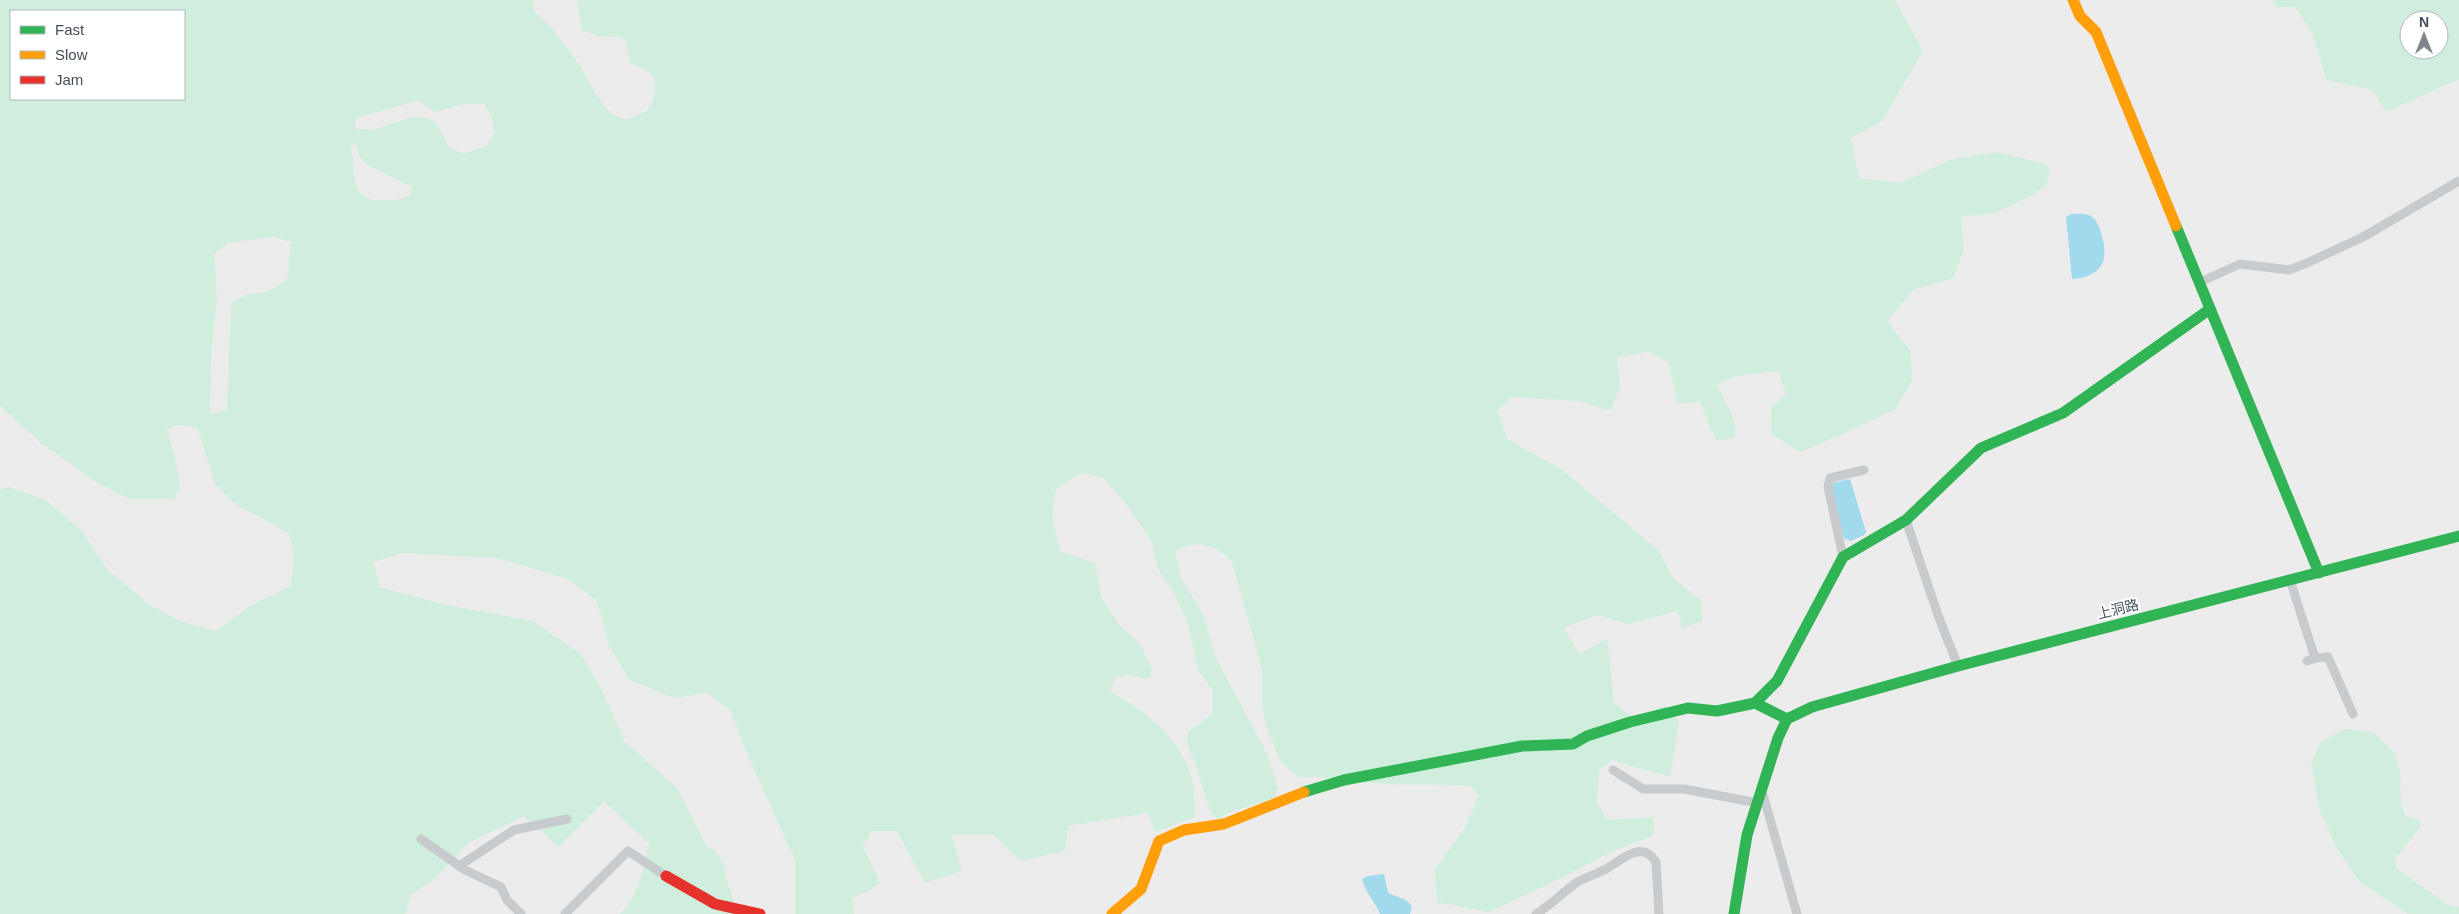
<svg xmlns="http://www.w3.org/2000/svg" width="2459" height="914" viewBox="0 0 2459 914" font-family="Arial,'Noto Sans SC',sans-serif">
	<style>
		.green { fill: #cfeedd; fill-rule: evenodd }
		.water { fill: #a1d9ed }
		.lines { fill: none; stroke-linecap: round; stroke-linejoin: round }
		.street { stroke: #c8cbcd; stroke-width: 9 }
		.fast { stroke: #30b455; stroke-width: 11 }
		.slow { stroke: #ff9f0a; stroke-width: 11 }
		.jam { stroke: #e5322d; stroke-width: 11 }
		.labels { text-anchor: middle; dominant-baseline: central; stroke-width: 4; stroke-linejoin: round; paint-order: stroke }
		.street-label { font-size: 14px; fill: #434e59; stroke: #fff }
	</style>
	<rect width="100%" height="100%" fill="#edecec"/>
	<g class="green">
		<path d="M0,0H532L534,11L552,28L578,63L599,99L613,115L627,120L647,111L655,95V80L650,73L630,62L626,43L621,37L597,36L582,30L577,0H1895L1923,51L1882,121L1851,138L1859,178L1901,183L1950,160L1997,152L2045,164L2050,171L2047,184L2036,193L1995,213L1961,217L1964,249L1953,278L1913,290L1887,321L1910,350L1912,381L1895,409L1841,435L1800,452L1772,434L1771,409L1786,394L1778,371L1736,376L1717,385L1735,421V438L1716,441L1700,402L1678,404L1668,362L1648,352L1617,357L1620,388L1609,411L1580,401L1511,397L1497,411L1507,439L1561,469L1657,549L1674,579L1701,600L1702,621L1683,628L1677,611L1629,624L1597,615L1564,628L1579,654L1607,639L1614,702L1632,717L1666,706L1679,722L1670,777L1612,760L1599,770L1597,802L1607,820L1654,817V835L1611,852L1561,878L1489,912L1437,902L1435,869L1465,828L1479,795L1470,786C1437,783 1403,786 1370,783C1346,781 1323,776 1298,777L1281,762L1265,724L1262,700V669L1232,562C1218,544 1194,539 1175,551L1181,578L1202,613L1217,660L1267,754L1278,788L1274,798L1231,812L1217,819L1210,811L1195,762L1187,745L1188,732L1213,714V692L1198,669L1187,620L1174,593L1158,569L1152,542L1127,505L1104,478L1082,473L1056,489L1052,516L1060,551L1095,563L1101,597L1120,626L1140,644L1152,669L1148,679L1129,675L1116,677L1110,691C1142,709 1180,738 1191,775C1195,788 1194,804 1195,817L1155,832L1148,813L1068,826L1065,851L1020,861L994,835L951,834L962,871L925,883L897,831H871L863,847L880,884L852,899L854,914H795V860L750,760L730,710L707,693L674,698L630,680L609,646L597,601L568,579L497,558L404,553L373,562L380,587L446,605L533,621L581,654L605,696L624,741L677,788L707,847L715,850L723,864L729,887L739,914H620C642,891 641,874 649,844L604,801L559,847L524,816L468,843L433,880L411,895L405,914H0V490L9,487L47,501L81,530L107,569L148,604L180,621L215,631L252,605L291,586L294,557L289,533L235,504L215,484L197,427L179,425L167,429L178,472L180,489L173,499H129L96,482L41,443L0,406ZM11,11H184V99H11ZM418,101L434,112L464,104H484L492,116L495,133L486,146L463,154L449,147L436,123L428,118L419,117L408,118L373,130L355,129V120L362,116ZM354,143L357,146L359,157L368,165L412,187L410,196C389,202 357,208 354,176C353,163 354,160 350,146ZM274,237L291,242L287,280L267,292L245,295L231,303L227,410L210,414L211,355L217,300L214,254L228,243Z"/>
		<path d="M2273,0H2459V79L2386,112L2373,90L2327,80L2312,32L2295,7H2277ZM2409,20H2439V50H2409Z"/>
		<polygon points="2345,729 2375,733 2394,752 2400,770 2401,805 2405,815 2419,820 2421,826 2395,859 2396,868 2448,905 2459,907 2459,914 2408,914 2359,881 2337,848 2320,811 2311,762 2321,742"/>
	</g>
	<g class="water">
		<path d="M2071,214C2077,214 2085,213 2091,216C2097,220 2099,226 2101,233C2110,260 2102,277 2072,279L2066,217Z"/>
		<polygon points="1850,479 1866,532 1864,535 1851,541 1844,538 1831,488 1833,483"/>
		<path d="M1384,874L1388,893L1406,900L1412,906L1410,914H1380C1375,901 1365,892 1362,879L1368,876Z"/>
	</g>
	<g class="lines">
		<g class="street">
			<polyline points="2200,282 2240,264 2289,270 2307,263 2363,237 2459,181"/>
			<polyline points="1906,520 1939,618 1958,666"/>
			<polyline points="1843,557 1828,487 1830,478 1864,470"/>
			<polyline points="2290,580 2315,658"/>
			<polyline points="2307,661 2315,658 2328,657 2353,714"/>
			<polyline points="1613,770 1643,789 1684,789 1758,803"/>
			<polyline points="1762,791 1797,914"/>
			<polyline points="421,839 465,870 501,887 507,900 521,914"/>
			<polyline points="459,866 514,830 567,819"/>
			<polyline points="565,914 628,851 666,876"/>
			<path d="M1536,914C1551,905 1562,893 1576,883C1585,877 1595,875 1604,870C1620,862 1641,838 1656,862L1659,914"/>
		</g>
		<g class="fast">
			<polyline points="2176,226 2319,573"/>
			<polyline points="1755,703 1777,681 1843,557 1906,520 1981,448 2063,413 2210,309"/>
			<polyline points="1787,719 1812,707 1958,666 2459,536"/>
			<polyline points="1304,792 1344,780 1522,746 1573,744 1587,736 1630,722 1688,708 1717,711 1755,703 1787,719"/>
			<polyline points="1734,914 1747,835 1778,738 1787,719"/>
		</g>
		<g class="slow">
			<polyline points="2073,0 2080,16 2096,32 2176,226"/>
			<polyline points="1112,914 1141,889 1159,841 1184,830 1224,824 1304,792"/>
		</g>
		<polyline class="jam" points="666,876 715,904 760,914"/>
	</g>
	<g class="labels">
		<g class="street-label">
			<text transform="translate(2118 609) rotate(-14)">上洞路</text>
		</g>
	</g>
	<rect x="10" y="10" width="175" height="90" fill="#ffffff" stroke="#b4b8bd"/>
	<rect x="20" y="26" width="25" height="8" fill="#30b455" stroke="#b4b8bd"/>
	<text x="55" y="35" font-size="15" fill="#434e59">Fast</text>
	<rect x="20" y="51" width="25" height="8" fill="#ff9f0a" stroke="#b4b8bd"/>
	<text x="55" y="60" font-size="15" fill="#434e59">Slow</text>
	<rect x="20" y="76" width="25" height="8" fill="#e5322d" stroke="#b4b8bd"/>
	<text x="55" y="85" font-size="15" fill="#434e59">Jam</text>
	<g transform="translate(2424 35)"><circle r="24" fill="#ffffff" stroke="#b4b8bd"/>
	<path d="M0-4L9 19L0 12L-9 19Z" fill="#7e858c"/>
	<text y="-8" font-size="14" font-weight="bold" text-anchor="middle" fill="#434e59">N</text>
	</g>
</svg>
